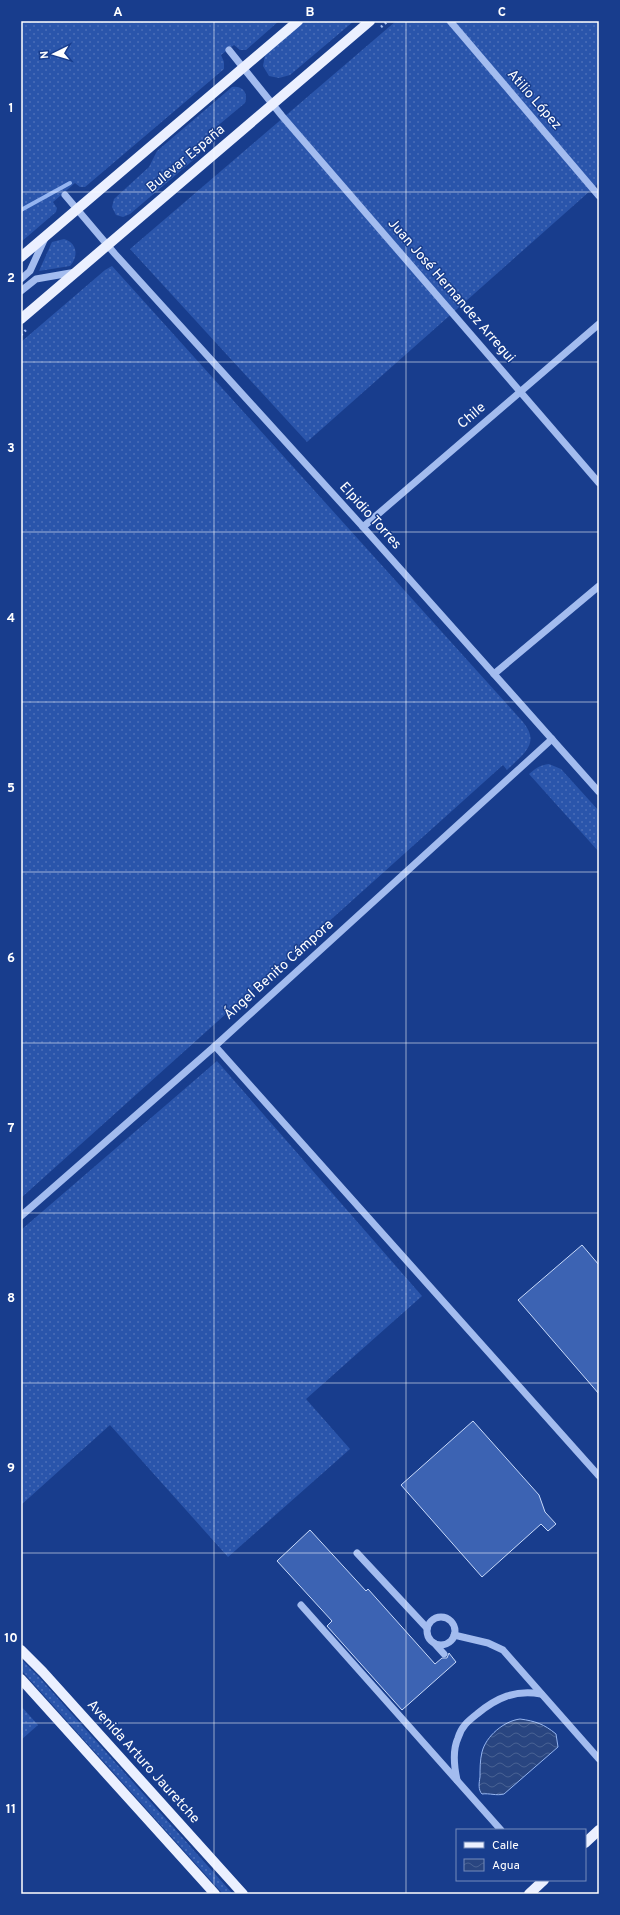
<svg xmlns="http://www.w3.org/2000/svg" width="620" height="1915" viewBox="0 0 620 1915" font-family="Overpass,sans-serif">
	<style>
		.grass { fill: url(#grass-dots) }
		.water { fill: url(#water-waves); stroke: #95b5f1 }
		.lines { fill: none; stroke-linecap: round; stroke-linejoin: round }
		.stream { stroke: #95b5f1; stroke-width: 4 }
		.building { fill: #3c63b3; stroke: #c9dafa }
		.path { stroke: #a3bcef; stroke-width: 2.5; stroke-dasharray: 2 3; stroke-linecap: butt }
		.minor { stroke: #a3bcef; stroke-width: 7 }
		.major { stroke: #ebf0ff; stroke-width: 10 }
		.grid { fill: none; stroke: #fff; stroke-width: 1; stroke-opacity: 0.55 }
		.labels { text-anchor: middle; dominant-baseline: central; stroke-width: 3; stroke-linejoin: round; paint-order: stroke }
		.street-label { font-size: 14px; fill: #fff; stroke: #183d8d }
		.neatline { fill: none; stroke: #fff; stroke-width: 1.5 }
		.grid-label { font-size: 13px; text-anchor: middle; font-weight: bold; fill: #fff }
	</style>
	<defs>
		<pattern id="grass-dots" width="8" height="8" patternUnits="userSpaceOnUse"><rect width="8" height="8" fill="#2a55ab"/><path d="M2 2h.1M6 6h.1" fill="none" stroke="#4a6eb8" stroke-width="1.8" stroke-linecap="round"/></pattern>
		<pattern id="water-waves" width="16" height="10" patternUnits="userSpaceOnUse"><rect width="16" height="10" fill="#294580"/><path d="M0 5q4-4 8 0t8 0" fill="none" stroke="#496193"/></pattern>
	</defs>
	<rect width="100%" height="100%" fill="#183d8d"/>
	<g class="grass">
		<polygon points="21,21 279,21 246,50 240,50 234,45 221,55 224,62 224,69 85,187 80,187 75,183 53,202 57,208 56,212 21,242"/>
		<polygon points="304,21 354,21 290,75 279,78 269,76 263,66 265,55"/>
		<polygon points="396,21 599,21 599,183 307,442 130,249"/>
		<path d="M232,87C242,85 249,93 245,103L209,133L198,156L130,214L123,217L116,215L112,207L114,199L149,167L157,151Z"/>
		<path d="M64,239C77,243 79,256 70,266L39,271L52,242Z"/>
		<path d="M112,266L523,722C541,744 523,754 507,770L503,765L21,1198V342L105,270Z"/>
		<path d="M549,764L561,769L599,811V852L529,774C536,768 540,765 549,764Z"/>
		<polygon points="217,1061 422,1296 306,1399 350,1449 228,1557 110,1425 21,1505 21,1230"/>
		<polygon points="21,1659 38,1676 233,1894 223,1894 21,1670"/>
		<polygon points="21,1706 38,1725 21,1740"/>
	</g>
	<path class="water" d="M520,1719C535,1721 544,1724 556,1734L558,1747L504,1794C496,1796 490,1793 482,1794C478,1790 479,1783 480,1777C480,1769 480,1760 482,1752C486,1736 504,1721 520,1719Z"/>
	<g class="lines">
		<polyline class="stream" points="21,210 70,183"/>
	</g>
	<g class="building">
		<polygon points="582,1245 599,1265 599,1394 518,1300"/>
		<polygon points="473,1421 539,1495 545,1512 556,1524 548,1531 541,1524 482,1577 401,1485"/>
		<polygon points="310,1530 366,1591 368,1589 435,1664 442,1658 447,1658 449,1653 456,1662 402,1710 327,1626 332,1621 277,1561"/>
	</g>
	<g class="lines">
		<g class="path">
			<polyline points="381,27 388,21"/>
			<polyline points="21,335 27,329"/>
		</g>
		<g class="minor">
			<polyline points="450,21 599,196"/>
			<polyline points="229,50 282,116 599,483"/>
			<polyline points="65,195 115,254 363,527 599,792"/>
			<polyline points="21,279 30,271 45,238"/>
			<polyline points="21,291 36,279 76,272"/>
			<polyline points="363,527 599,324"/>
			<polyline points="494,674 599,586"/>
			<polyline points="215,1046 599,1476"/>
			<polyline points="21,1216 215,1046 552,739"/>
			<polyline points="357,1553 427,1628"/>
			<polyline points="301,1605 501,1830"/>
			<circle cx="441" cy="1631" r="14"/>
			<polyline points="454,1635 488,1643 503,1650 599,1759"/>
			<polyline points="435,1644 444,1654"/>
			<path d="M457,1780C454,1766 452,1751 458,1738C461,1727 468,1721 477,1714C496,1698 516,1689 541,1694"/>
		</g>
		<g class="major">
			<polyline points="21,257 298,21"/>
			<polyline points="21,319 370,21"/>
			<polyline points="21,1650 43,1672 243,1894"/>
			<polyline points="21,1679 215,1894"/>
			<polyline points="585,1843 599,1830"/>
			<polyline points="529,1894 544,1880"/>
		</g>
	</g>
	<path class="grid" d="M214,21V1894M406,21V1894M21,192H599M21,362H599M21,532H599M21,702H599M21,872H599M21,1043H599M21,1213H599M21,1383H599M21,1553H599M21,1723H599"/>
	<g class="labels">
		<g class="street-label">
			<text transform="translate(534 100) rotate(49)">Atilio López</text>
			<text transform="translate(186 159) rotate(-40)">Bulevar España</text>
			<text transform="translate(451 291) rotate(49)">Juan José Hernandez Arregui</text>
			<text transform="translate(472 416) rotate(-41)">Chile</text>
			<text transform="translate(370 516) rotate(48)">Elpidio Torres</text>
			<text transform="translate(279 970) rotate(-42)">Ángel Benito Cámpora</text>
			<text transform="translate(143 1762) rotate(48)">Avenida Arturo Jauretche</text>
		</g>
	</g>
	<rect width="620" height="1915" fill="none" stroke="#183d8d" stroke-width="44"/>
	<rect x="456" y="1829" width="130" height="52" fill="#183d8d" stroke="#748bbb"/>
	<rect x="464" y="1842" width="20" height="6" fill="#ebf0ff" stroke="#748bbb"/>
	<text x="492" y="1849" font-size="12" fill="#ffffff">Calle</text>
	<rect x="464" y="1859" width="20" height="12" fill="url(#water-waves)" stroke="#748bbb"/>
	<text x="492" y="1869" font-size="12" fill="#ffffff">Agua</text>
	<g transform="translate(54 54) rotate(265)" stroke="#183d8d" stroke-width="3" paint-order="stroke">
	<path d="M0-3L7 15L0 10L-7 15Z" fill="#ffffff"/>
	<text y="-6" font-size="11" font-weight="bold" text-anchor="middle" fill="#ffffff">N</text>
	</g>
	<rect x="22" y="22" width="576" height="1871" class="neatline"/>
	<g class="grid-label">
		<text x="118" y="16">A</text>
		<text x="310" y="16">B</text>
		<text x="502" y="16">C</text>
		<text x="11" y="112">1</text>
		<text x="11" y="282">2</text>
		<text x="11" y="452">3</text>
		<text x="11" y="622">4</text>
		<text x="11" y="792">5</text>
		<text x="11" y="962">6</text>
		<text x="11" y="1132">7</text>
		<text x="11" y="1302">8</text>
		<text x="11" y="1472">9</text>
		<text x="11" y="1642">10</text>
		<text x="11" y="1813">11</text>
	</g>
</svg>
